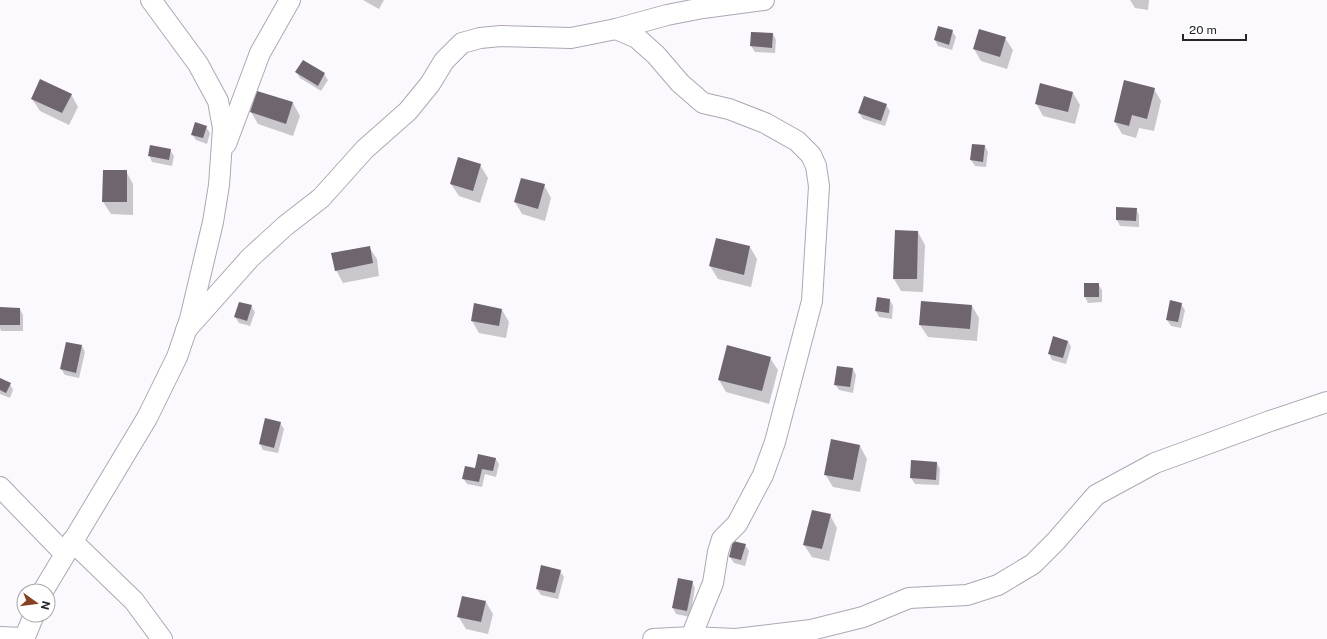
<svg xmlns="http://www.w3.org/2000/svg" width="1327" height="639" viewBox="0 0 1327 639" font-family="'Public Sans',sans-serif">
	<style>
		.shadow { fill: #0003 }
		.building { fill: #6f656e }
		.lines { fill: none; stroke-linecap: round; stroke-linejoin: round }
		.minor-casing { stroke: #ada7b3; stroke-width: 22 }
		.minor { stroke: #fff; stroke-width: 20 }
	</style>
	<rect width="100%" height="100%" fill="#fcf9fe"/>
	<g class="shadow">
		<polygon points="363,0 384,0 379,9"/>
		<polygon points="1130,0 1149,0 1148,10 1135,8"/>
		<polygon points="952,31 956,37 952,50 938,46 935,40"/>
		<polygon points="773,34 776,40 775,53 755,52 751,46"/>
		<polygon points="1005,38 1013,50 1007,69 981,61 974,49"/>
		<polygon points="296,72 324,74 328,80 321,91 300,78"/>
		<polygon points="1154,89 1161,101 1154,131 1139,128 1136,138 1122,134 1115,122"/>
		<polygon points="258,92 293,103 300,116 293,136 258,124 251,112"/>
		<polygon points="1073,93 1080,105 1075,124 1043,116 1036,103"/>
		<polygon points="71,94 78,107 69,125 40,111 32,99"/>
		<polygon points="886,105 890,111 885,126 863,119 859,113"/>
		<polygon points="206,127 210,133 207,144 196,140 192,134"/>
		<polygon points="985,146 988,152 986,167 975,166 971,160"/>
		<polygon points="170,150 174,156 172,166 152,162 149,155"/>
		<polygon points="480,165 488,178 480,203 459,196 451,184"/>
		<polygon points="126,171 133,184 133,215 111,214 103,202"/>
		<polygon points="544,185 551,198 545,221 522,214 515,202"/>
		<polygon points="1117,208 1136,209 1139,215 1139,227 1120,226 1117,220"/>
		<polygon points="918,232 925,245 923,292 901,291 894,279"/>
		<polygon points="369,247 377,259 379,276 343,283 336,270"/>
		<polygon points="750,247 757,259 751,287 718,279 710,266"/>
		<polygon points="1098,284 1102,290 1102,302 1088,303 1085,297"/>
		<polygon points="890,300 893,306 892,319 879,317 876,311"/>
		<polygon points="1181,304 1185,310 1181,328 1171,326 1167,320"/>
		<polygon points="251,306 255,312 250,326 239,323 235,317"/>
		<polygon points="972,306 979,318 977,341 928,337 920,325"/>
		<polygon points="0,308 20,309 23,315 23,331 1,331 0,328"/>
		<polygon points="502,310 509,322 506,338 479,333 472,321"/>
		<polygon points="1068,341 1071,347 1066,364 1052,360 1049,353"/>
		<polygon points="82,346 85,352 79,378 65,375 61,369"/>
		<polygon points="770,358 778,370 769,404 726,392 719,380"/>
		<polygon points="853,369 856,375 853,393 839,390 835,384"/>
		<polygon points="0,380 10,384 13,390 10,398 0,394"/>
		<polygon points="280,423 284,429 278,453 263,450 260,444"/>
		<polygon points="860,446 867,459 860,492 833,487 825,474"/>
		<polygon points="495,458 499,464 496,477 485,474 482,487 467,484 463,478 476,469"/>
		<polygon points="937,463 940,469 939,485 915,484 911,478"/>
		<polygon points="830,515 837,528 829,561 812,557 804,545"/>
		<polygon points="745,545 749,551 745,566 734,563 730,557"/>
		<polygon points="560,571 564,577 558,599 541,595 537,589"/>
		<polygon points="692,582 695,588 690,617 676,614 673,608"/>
		<polygon points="486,602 493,614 488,634 466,629 458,616"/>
	</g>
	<g class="building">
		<polygon points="938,26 953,30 949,45 934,40"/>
		<polygon points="979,29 1006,37 1000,57 973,49"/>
		<polygon points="751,32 773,33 772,48 750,46"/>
		<polygon points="303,60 325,73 318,86 295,72"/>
		<polygon points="40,79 72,94 62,113 31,99"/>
		<polygon points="1124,80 1155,88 1147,119 1132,115 1129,126 1114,122"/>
		<polygon points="1040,83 1073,92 1068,112 1035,104"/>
		<polygon points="257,91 293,102 286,124 250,112"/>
		<polygon points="864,96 887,104 881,121 858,113"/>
		<polygon points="195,122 207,126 203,138 191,135"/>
		<polygon points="972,144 985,145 983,162 970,160"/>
		<polygon points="150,145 171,149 169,160 148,156"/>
		<polygon points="458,157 481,164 473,191 450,184"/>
		<polygon points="103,170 127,170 127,202 102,202"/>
		<polygon points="521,178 545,184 538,209 514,202"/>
		<polygon points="1116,207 1137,208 1136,221 1116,220"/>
		<polygon points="895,230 918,231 917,279 893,279"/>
		<polygon points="716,238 750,246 744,275 709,266"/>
		<polygon points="370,246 373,263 335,271 331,253"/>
		<rect x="1084" y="283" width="15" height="14"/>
		<polygon points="877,297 890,299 889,313 875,311"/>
		<polygon points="1170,300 1182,303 1178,322 1166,320"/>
		<polygon points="921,301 972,305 970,329 919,325"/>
		<polygon points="239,302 252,305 247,321 234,317"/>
		<polygon points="474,303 502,309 499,326 471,321"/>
		<polygon points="0,307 20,308 20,325 0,325"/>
		<polygon points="1053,336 1068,341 1063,358 1048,354"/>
		<polygon points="66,342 82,345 76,373 60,369"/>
		<polygon points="727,345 771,357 762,391 718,380"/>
		<polygon points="837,366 853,368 850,387 834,385"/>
		<polygon points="0,378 11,383 6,393 0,390"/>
		<polygon points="265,418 281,422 274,448 259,444"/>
		<polygon points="831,439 860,445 853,480 824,475"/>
		<polygon points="478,454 496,458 493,471 482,469 479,482 462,479 465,466 475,468"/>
		<polygon points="911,460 937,462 936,480 910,478"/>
		<polygon points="812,510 831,514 822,549 803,545"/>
		<polygon points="733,541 746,544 741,560 729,557"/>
		<polygon points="541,565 561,570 555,593 536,589"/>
		<polygon points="678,578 693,581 687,611 672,608"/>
		<polygon points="462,596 486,601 481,622 457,617"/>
	</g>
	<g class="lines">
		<g class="minor-casing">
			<g id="minor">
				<polyline points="616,29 637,38 656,55 680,83 703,103 729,109 765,123 797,141 811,155 816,166 819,186 812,301 775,442 763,475 737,524 722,539 718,552 713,583 691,637"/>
				<polyline points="226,144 260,53 290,0"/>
				<polyline points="186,330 250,258 285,226 321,198 365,149 408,111 430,84 444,61 462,43 480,38 501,36 571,38 616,29 667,15 703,8 764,0"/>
				<polyline points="0,487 65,554"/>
				<polyline points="72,541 134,601 162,639"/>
				<polyline points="43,591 147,418 177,357 190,319 213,222 219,185 223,128 218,101 198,64 151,0"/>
				<polyline points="0,637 24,638"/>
				<polyline points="24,639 34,615"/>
				<polyline points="653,639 691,637 736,639 811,630 863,617 909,598 967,595 998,585 1033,564 1056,541 1096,495 1155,463 1270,421 1327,402"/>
			</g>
		</g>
		<use href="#minor" class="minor"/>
	</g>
	<g transform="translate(36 603) rotate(104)"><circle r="19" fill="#ffffff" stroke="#a9a8aa"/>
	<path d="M0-3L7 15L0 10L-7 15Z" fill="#884022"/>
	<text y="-6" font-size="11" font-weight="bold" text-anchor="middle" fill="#27252a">N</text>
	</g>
	<path d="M1183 34v6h63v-6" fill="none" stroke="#27252a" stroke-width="2"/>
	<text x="1189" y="34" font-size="12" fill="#27252a" stroke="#ffffff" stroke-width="3" paint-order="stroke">20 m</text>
</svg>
